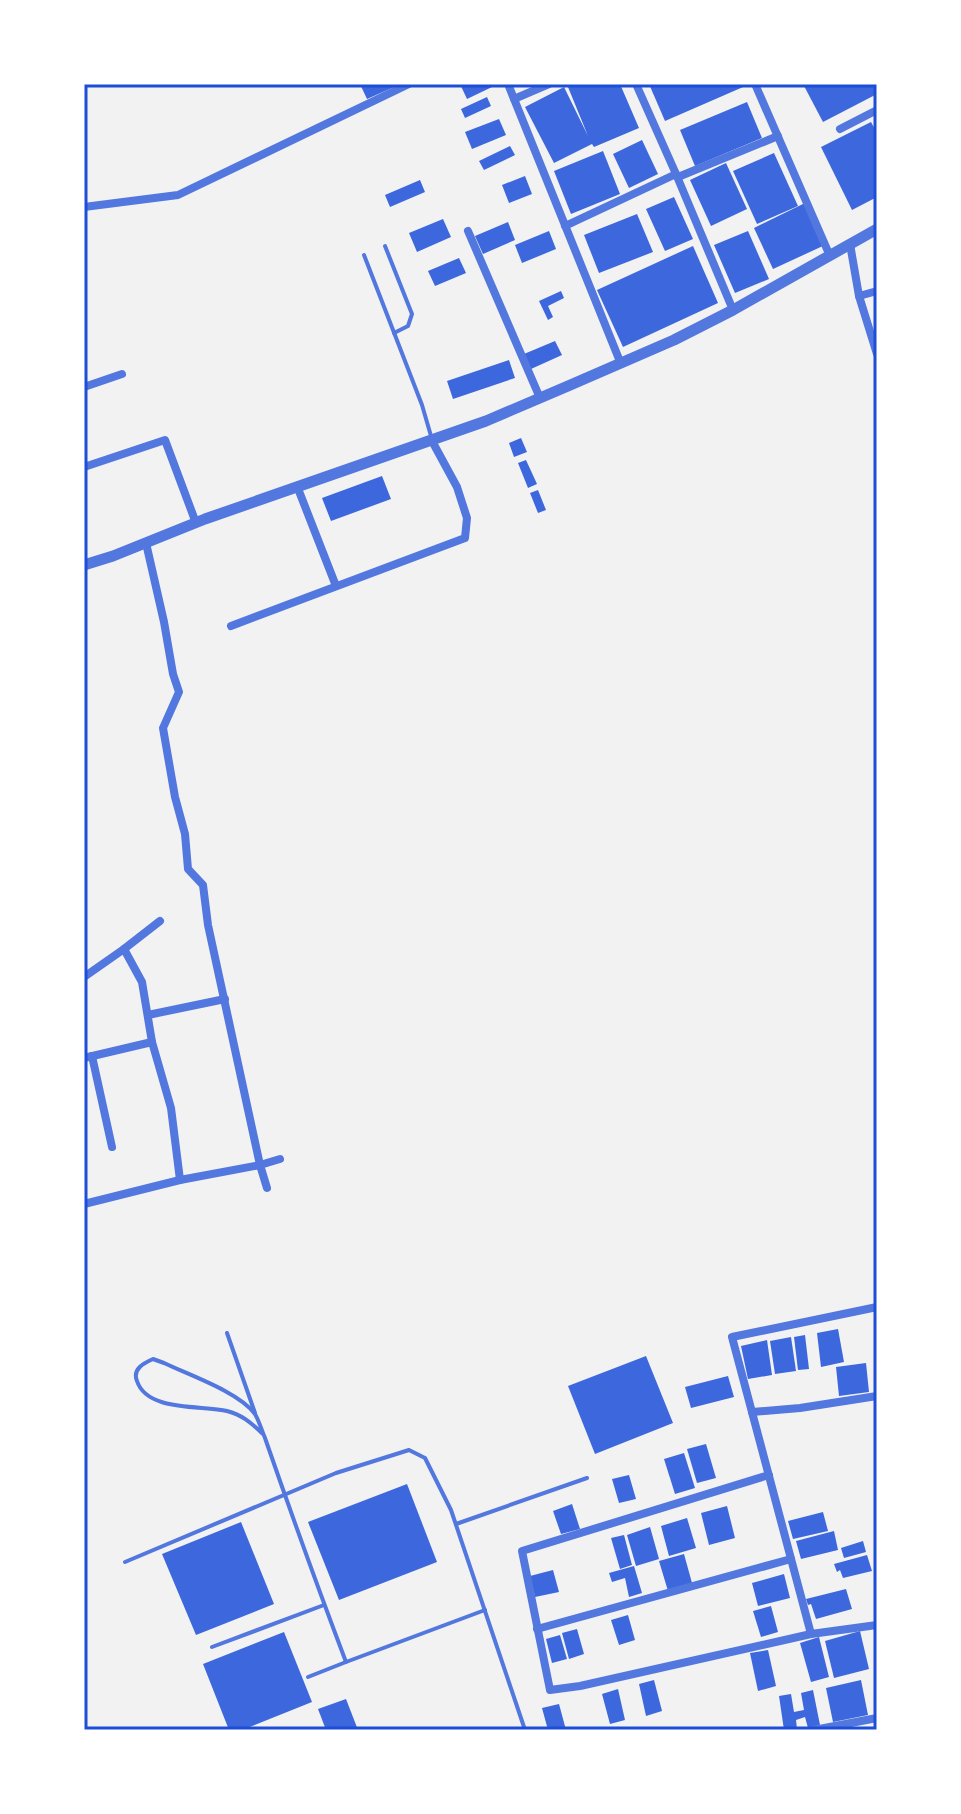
<svg xmlns="http://www.w3.org/2000/svg" width="961" height="1814" viewBox="0 0 961 1814" font-family="Montserrat,sans-serif">
	<style>
		.building { fill: #3d67dc }
		.lines { fill: none; stroke-linecap: round; stroke-linejoin: round }
		.service { stroke: #5277de; stroke-width: 4 }
		.minor { stroke: #5277de; stroke-width: 8 }
		.tertiary { stroke: #5277de; stroke-width: 11 }
		.neatline { fill: none; stroke: #1d4ed8; stroke-width: 3 }
	</style>
	<rect width="100%" height="100%" fill="#f2f2f2"/>
	<g class="building">
		<polygon points="360,84 401,84 367,99"/>
		<polygon points="460,84 491,84 492,87 467,99"/>
		<polygon points="575,84 620,84 639,128 594,147 592,144 554,163 525,107 564,87 588,136 568,87"/>
		<polygon points="649,84 750,84 665,121"/>
		<polygon points="803,84 876,84 877,94 823,122"/>
		<polygon points="487,97 491,106 465,118 461,109"/>
		<polygon points="747,102 762,138 695,166 680,130"/>
		<polygon points="499,119 506,135 472,149 465,132"/>
		<polygon points="871,122 877,133 877,197 852,210 821,147"/>
		<polygon points="642,140 658,174 629,188 613,154"/>
		<polygon points="510,146 515,155 484,170 479,161"/>
		<polygon points="603,151 620,194 571,214 554,171"/>
		<polygon points="774,153 798,206 757,224 733,171"/>
		<polygon points="726,163 747,209 711,226 690,180"/>
		<polygon points="525,176 532,194 509,203 502,185"/>
		<polygon points="420,180 425,192 390,207 385,195"/>
		<polygon points="674,197 693,239 665,251 646,209"/>
		<polygon points="805,203 825,245 773,269 754,228"/>
		<polygon points="637,214 653,252 599,273 584,235"/>
		<polygon points="443,219 451,237 417,252 409,233"/>
		<polygon points="508,222 515,240 483,254 475,236"/>
		<polygon points="549,231 556,249 522,263 515,245"/>
		<polygon points="748,231 769,279 735,293 714,245"/>
		<polygon points="693,246 718,303 623,347 597,290"/>
		<polygon points="459,258 466,273 435,286 428,271"/>
		<polygon points="561,291 564,298 548,306 553,317 548,320 539,301"/>
		<polygon points="555,341 562,355 531,369 524,354"/>
		<polygon points="509,360 515,378 453,399 447,381"/>
		<polygon points="521,438 527,452 514,457 509,443"/>
		<polygon points="526,460 537,484 528,488 518,463"/>
		<polygon points="382,476 391,499 331,521 322,498"/>
		<polygon points="538,490 546,510 538,513 530,493"/>
		<polygon points="838,1329 844,1362 821,1367 817,1333"/>
		<polygon points="805,1335 809,1369 798,1370 794,1337"/>
		<polygon points="791,1337 796,1371 775,1374 770,1341"/>
		<polygon points="767,1340 772,1375 748,1379 741,1346"/>
		<polygon points="646,1356 673,1423 595,1454 568,1386"/>
		<polygon points="866,1363 869,1392 839,1396 836,1367"/>
		<polygon points="728,1376 734,1397 691,1408 685,1387"/>
		<polygon points="706,1444 716,1478 697,1483 687,1449"/>
		<polygon points="684,1453 695,1488 675,1494 664,1459"/>
		<polygon points="629,1475 636,1499 619,1503 612,1479"/>
		<polygon points="407,1484 437,1562 339,1600 308,1522"/>
		<polygon points="572,1504 580,1529 561,1534 553,1511"/>
		<polygon points="727,1506 735,1538 709,1545 701,1513"/>
		<polygon points="823,1512 828,1531 793,1539 788,1521"/>
		<polygon points="687,1518 696,1548 669,1556 661,1526"/>
		<polygon points="241,1522 274,1604 196,1635 162,1554"/>
		<polygon points="650,1527 659,1559 636,1566 627,1535"/>
		<polygon points="834,1531 838,1550 801,1559 796,1541"/>
		<polygon points="624,1535 632,1565 620,1569 611,1538"/>
		<polygon points="863,1541 866,1552 844,1558 841,1548"/>
		<polygon points="684,1554 692,1583 668,1591 659,1561"/>
		<polygon points="867,1555 872,1571 843,1578 840,1570 837,1572 834,1564"/>
		<polygon points="634,1566 642,1593 629,1597 625,1578 612,1582 609,1573"/>
		<polygon points="553,1570 559,1592 535,1597 530,1576"/>
		<polygon points="784,1574 790,1598 758,1606 752,1583"/>
		<polygon points="846,1589 852,1609 816,1619 811,1604 808,1605 806,1599"/>
		<polygon points="771,1606 778,1632 761,1637 753,1611"/>
		<polygon points="628,1615 635,1640 619,1645 611,1620"/>
		<polygon points="577,1629 584,1654 569,1659 562,1633"/>
		<polygon points="860,1631 869,1669 834,1678 825,1641"/>
		<polygon points="284,1632 312,1702 242,1730 229,1730 203,1664"/>
		<polygon points="560,1635 567,1659 552,1663 546,1639"/>
		<polygon points="819,1637 829,1677 811,1682 800,1643"/>
		<polygon points="768,1650 776,1686 758,1691 750,1653"/>
		<polygon points="654,1680 662,1711 646,1716 639,1684"/>
		<polygon points="861,1680 868,1715 833,1722 826,1688"/>
		<polygon points="618,1689 625,1720 610,1724 602,1694"/>
		<polygon points="813,1690 820,1725 808,1728 805,1717 796,1720 797,1729 784,1730 779,1696 791,1694 794,1712 804,1710 801,1693"/>
		<polygon points="346,1699 358,1730 326,1730 318,1709"/>
		<polygon points="559,1704 566,1730 548,1730 542,1708"/>
	</g>
	<g class="lines">
		<g class="service">
			<polyline points="385,246 412,314 408,326 394,333"/>
			<polyline points="364,255 422,405 431,436"/>
			<polyline points="227,1333 255,1413"/>
			<path d="M263,1434C252,1424 243,1415 227,1411C202,1405 147,1412 137,1381C132,1369 144,1363 153,1359L164,1363C189,1375 239,1392 255,1414C259,1421 262,1431 265,1438C291,1513 318,1588 346,1662L485,1610"/>
			<polyline points="456,1524 587,1478"/>
			<polyline points="125,1562 336,1473 409,1450 425,1458 451,1510 525,1730"/>
			<polyline points="212,1647 324,1605"/>
			<polyline points="308,1677 346,1662"/>
		</g>
		<g class="minor">
			<polyline points="508,84 621,364"/>
			<polyline points="636,84 676,174 733,310"/>
			<polyline points="755,84 830,256"/>
			<polyline points="514,99 549,84"/>
			<polyline points="840,129 877,110"/>
			<polyline points="678,177 778,136"/>
			<polyline points="84,207 178,195 409,84"/>
			<polyline points="565,226 676,174"/>
			<polyline points="468,231 540,398"/>
			<polyline points="850,244 859,296 877,354"/>
			<polyline points="859,296 877,291"/>
			<polyline points="84,387 122,374"/>
			<polyline points="84,467 165,440 196,523"/>
			<polyline points="297,486 336,586"/>
			<polyline points="231,626 465,538 467,518 457,487 432,441"/>
			<polyline points="124,949 160,921"/>
			<polyline points="84,977 124,949 142,982 152,1042 171,1108 180,1180"/>
			<polyline points="148,1015 225,999"/>
			<polyline points="92,1056 112,1147"/>
			<polyline points="84,1058 152,1042"/>
			<polyline points="267,1188 260,1165 280,1159"/>
			<polyline points="84,1204 180,1180 260,1165 208,925 203,885 188,869 185,834 175,797 163,728 179,692 173,674 164,622 146,543"/>
			<polyline points="752,1412 800,1408 877,1396"/>
			<polyline points="769,1475 522,1551 550,1690 580,1686 811,1634 877,1625"/>
			<polyline points="537,1629 791,1559"/>
			<polyline points="811,1634 732,1337 877,1307"/>
			<polyline points="814,1730 877,1718"/>
		</g>
		<polyline class="tertiary" points="84,565 113,556 205,519 486,421 568,386 674,340 733,310 877,229"/>
	</g>
	<rect width="961" height="1814" fill="none" stroke="#ffffff" stroke-width="172"/>
	<rect x="86" y="86" width="789" height="1642" class="neatline"/>
</svg>
